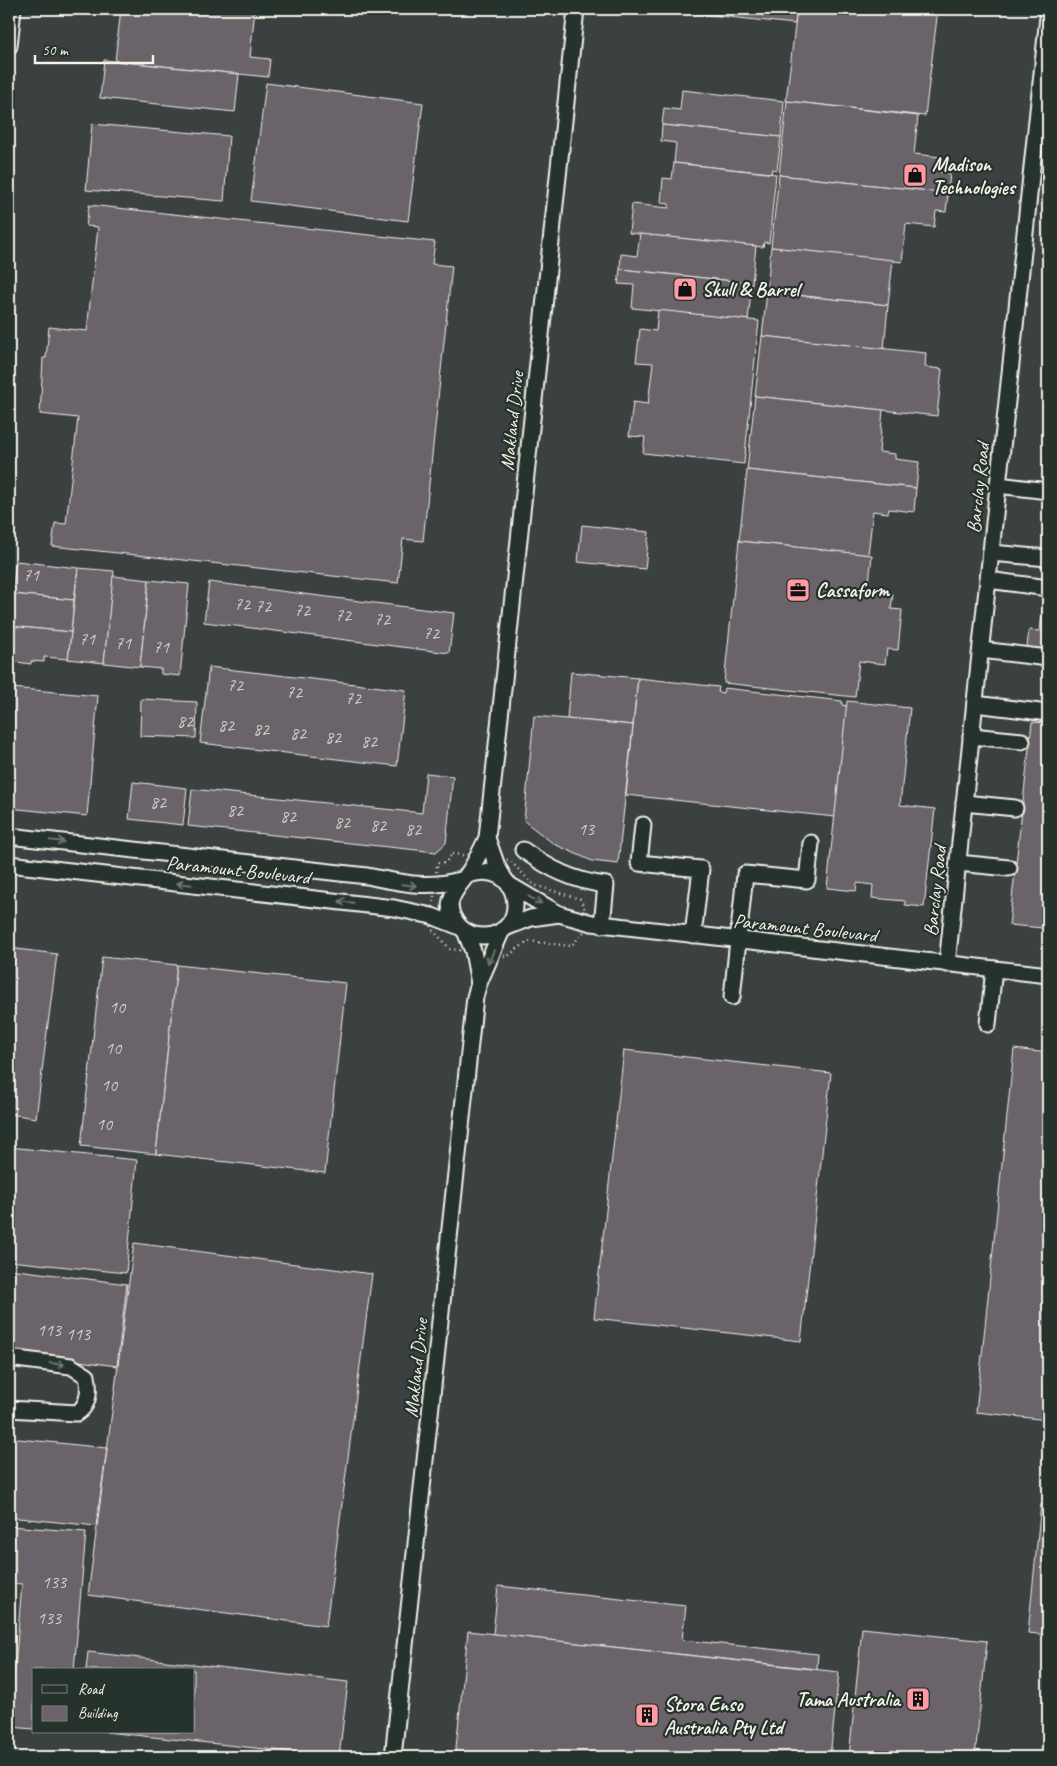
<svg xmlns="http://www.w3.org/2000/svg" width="1057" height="1766" viewBox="0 0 1057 1766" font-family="Caveat,sans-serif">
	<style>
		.building { fill: #6a636b; stroke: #f4f1e8 }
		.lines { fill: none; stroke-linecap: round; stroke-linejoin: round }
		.minor-casing { stroke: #f4f1e8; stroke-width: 19 }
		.path { stroke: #f4f1e8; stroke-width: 2.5; stroke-dasharray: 1 4; stroke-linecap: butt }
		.minor { stroke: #26332d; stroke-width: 15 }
		.oneway { stroke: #6e766e }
		.labels { text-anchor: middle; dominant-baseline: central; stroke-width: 4.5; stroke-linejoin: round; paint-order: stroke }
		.number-label { font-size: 18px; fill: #d2cec9 }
		.poi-label { font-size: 20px; font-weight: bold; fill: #f4f1e8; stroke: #26332d; text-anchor: start }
		.street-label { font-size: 20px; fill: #f4f1e8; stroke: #26332d }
	</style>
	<rect width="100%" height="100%" fill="#3a4140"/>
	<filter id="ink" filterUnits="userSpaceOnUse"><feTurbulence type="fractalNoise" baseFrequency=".02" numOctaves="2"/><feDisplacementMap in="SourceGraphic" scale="10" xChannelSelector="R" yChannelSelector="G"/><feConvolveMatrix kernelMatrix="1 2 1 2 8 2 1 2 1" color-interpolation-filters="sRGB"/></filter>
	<g filter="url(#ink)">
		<g class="building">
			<polygon points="121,9 255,9 250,57 270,59 268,77 115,61"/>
			<polygon points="672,9 797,9 795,24 672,11"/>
			<polygon points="797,9 938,9 925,116 786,101"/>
			<polygon points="104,60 239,74 235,112 100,98"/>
			<polygon points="266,83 423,103 408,221 251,201"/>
			<polygon points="682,90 784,101 781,137 662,125 664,108 680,110"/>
			<polygon points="787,101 918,116 914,154 941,157 940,172 950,173 948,193 779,175"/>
			<polygon points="92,124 229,136 224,201 86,190"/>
			<polygon points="662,125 781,137 777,170 772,169 771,173 674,163 676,143 661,141"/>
			<polygon points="674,163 776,174 769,243 764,242 763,247 629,233 632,204 669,208 669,204 661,203 663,178 672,179"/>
			<polygon points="779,175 948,193 946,212 936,211 934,227 906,224 902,262 771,247"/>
			<polygon points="89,205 435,242 432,264 452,266 423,541 403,539 398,583 52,546 55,523 66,524 78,418 40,414 43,358 46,358 49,327 87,331 98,227 86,226"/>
			<polygon points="640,234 756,246 752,283 620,269 621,254 637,256"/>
			<polygon points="771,247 893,260 888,305 767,292"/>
			<polygon points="620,269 752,283 748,320 632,308 634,285 618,284"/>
			<polygon points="767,292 888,305 884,349 762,336"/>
			<polygon points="658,310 759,321 744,464 643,453 645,437 629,436 633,402 648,404 653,363 636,362 640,329 656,331"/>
			<polygon points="762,336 926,353 925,367 942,369 937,416 755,396"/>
			<polygon points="755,396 883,410 879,452 895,454 895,459 919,462 916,488 747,470"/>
			<polygon points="747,470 916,488 914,512 889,509 888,513 873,511 868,555 739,541"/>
			<polygon points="582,525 649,532 645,569 578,562"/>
			<polygon points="739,541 872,555 868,592 893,594 891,609 902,610 898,650 887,649 885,664 859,661 855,697 724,683"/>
			<polygon points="16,561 78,568 74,600 12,594"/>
			<polygon points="78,568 114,571 104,663 68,659"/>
			<polygon points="113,576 149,580 140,667 104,663"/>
			<polygon points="149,580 189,584 180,676 161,674 161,669 140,667"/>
			<polygon points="209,582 454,613 449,653 204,622"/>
			<polygon points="12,594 74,600 71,632 9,626"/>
			<polygon points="1043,605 1048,606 1048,649 1027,647 1029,630 1040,631"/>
			<polygon points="9,626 71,632 68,659 44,657 44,662 31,661 31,664 9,661"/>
			<polygon points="209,667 406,690 397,766 200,743"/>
			<polygon points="1047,668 1048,668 1048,705 1043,704"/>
			<polygon points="571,672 638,678 633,725 567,719"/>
			<polygon points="638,678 719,687 718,692 723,693 724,688 842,701 842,705 847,706 835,817 626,795"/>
			<polygon points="12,688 98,696 87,816 9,808 9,720"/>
			<polygon points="141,699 197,702 196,738 140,736"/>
			<polygon points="847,701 910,708 900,805 935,809 924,907 905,905 905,901 872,898 873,885 857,883 856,891 827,888"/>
			<polygon points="534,716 633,725 618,864 592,861 554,844 524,821"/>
			<polygon points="1032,722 1048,723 1048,909 1045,909 1043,928 1009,925"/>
			<polygon points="426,773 453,776 446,843 436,852 188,826 192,789 422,813"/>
			<polygon points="133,782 187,788 183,825 129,819"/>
			<polygon points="9,948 57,954 36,1118 9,1114"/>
			<polygon points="102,957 177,965 156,1154 81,1146"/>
			<polygon points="177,965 346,983 325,1173 156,1154"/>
			<polygon points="1014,1049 1048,1053 1048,1420 976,1412"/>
			<polygon points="624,1050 831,1073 801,1341 594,1318"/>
			<polygon points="9,1147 137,1160 126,1273 9,1261"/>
			<polygon points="134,1243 372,1274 326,1626 88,1595"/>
			<polygon points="9,1269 127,1284 117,1366 9,1352"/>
			<polygon points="9,1438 107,1448 96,1526 9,1517"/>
			<polygon points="1041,1503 1048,1504 1048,1635 1028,1633"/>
			<polygon points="9,1526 86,1532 74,1670 34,1670 34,1729 10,1727 22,1584 9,1583"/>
			<polygon points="498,1586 686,1606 682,1640 818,1654 817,1669 493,1634"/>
			<polygon points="862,1628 987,1641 975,1757 849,1757"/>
			<polygon points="468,1631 839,1672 830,1757 455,1757"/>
			<polygon points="88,1652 348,1682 339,1757 106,1732 194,1732 194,1670 86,1670"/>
		</g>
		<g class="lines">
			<g class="minor-casing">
				<g id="minor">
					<polyline points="9,46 13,9"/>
					<polyline points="998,485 1048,491"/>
					<polyline points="991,553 1048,558"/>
					<polyline points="988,580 1048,588"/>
					<polyline points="981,650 1048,658"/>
					<polyline points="975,704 1048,713"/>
					<polyline points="971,736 1022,741"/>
					<polyline points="964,803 1015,808"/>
					<polyline points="643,825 639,863 701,869 693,935"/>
					<path d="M9,836L367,876C402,883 426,889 461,880"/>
					<polyline points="487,838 497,866 505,880"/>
					<path d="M523,850C550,869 573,881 606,885L602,925"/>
					<polyline points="958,863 1009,868"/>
					<polyline points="9,864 394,908 432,916 460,927"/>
					<path d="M466,876C522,854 533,936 483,936C474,936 465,932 459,926C441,904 454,892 467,875C475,864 481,850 487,838L576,9"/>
					<polyline points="511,886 559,914 592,923 1048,975"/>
					<polyline points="507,927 531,918 559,914"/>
					<polyline points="465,931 473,951 479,983"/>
					<polyline points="947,964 1048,17"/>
					<polyline points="732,997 745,874 807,880 811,843"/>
					<polyline points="988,1024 994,969"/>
					<path d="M9,1358L71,1366L87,1376C90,1391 89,1405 77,1413L9,1409"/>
					<polyline points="393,1757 475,997 479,983 502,930"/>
				</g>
			</g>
			<polygon class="path" points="452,854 509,860 534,885 580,899 592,923 571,946 528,941 508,956 450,949 431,928 437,863 445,863"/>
			<use href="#minor" class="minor"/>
		</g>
		<defs><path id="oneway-shaft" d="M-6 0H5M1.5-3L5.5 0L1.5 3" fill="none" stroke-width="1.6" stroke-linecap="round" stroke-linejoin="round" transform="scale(1.25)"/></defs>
		<g class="oneway">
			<use href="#oneway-shaft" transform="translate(57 841) rotate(6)"/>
			<use href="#oneway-shaft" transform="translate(184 884) rotate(-174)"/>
			<use href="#oneway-shaft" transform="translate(409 885) rotate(6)"/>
			<use href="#oneway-shaft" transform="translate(535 900) rotate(29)"/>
			<use href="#oneway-shaft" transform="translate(346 902) rotate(-174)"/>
			<use href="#oneway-shaft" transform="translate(491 957) rotate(114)"/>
			<use href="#oneway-shaft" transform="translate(57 1364) rotate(7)"/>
		</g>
	</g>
	<defs>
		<g id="shop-square" transform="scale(1.25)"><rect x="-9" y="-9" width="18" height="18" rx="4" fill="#ff9aa2" stroke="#26332d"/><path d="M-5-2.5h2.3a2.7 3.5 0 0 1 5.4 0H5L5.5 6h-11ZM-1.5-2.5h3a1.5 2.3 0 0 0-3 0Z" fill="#111"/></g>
		<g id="office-square" transform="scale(1.25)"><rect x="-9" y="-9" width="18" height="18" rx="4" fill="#ff9aa2" stroke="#26332d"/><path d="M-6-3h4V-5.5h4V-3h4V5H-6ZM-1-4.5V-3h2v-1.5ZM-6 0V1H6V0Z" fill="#111"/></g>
		<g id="building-square" transform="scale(1.25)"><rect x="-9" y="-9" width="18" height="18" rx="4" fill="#ff9aa2" stroke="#26332d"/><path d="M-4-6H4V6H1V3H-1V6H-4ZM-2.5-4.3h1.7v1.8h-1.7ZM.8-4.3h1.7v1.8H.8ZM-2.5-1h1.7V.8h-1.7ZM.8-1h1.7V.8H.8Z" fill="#111"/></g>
	</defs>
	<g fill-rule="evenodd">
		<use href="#shop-square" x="915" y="175"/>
		<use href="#shop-square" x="685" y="289"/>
		<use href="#office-square" x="798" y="590"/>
		<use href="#building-square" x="918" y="1699"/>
		<use href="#building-square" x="647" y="1715"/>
	</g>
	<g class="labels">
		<g class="number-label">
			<text x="31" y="575">71</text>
			<text x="242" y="604">72</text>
			<text x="263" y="606">72</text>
			<text x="302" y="610">72</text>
			<text x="343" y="615">72</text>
			<text x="382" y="619">72</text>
			<text x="431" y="633">72</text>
			<text x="87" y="639">71</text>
			<text x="123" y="643">71</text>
			<text x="161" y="647">71</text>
			<text x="235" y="685">72</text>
			<text x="294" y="692">72</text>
			<text x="353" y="698">72</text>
			<text x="185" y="721">82</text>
			<text x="226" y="725">82</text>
			<text x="261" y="729">82</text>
			<text x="298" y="733">82</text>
			<text x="333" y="737">82</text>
			<text x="369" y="741">82</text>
			<text x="158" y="802">82</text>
			<text x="235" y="810">82</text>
			<text x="288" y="816">82</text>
			<text x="342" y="822">82</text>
			<text x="378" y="825">82</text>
			<text x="413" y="829">82</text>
			<text x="586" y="829">13</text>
			<text x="117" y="1007">10</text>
			<text x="113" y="1048">10</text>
			<text x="109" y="1085">10</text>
			<text x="104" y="1124">10</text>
			<text x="49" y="1330">113</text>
			<text x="78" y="1334">113</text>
			<text x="54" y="1582">133</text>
			<text x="49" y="1618">133</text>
		</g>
		<g class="poi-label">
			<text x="932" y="164">Madison<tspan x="932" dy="23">Technologies</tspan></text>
			<text x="702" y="289">Skull &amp; Barrel</text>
			<text x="816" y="590">Cassaform</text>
			<text x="900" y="1699" text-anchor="end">Tama Australia</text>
			<text x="664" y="1704">Stora Enso<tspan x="664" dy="23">Australia Pty Ltd</tspan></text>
		</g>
		<g class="street-label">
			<text transform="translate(512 421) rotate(-84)">Makland Drive</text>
			<text transform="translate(978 488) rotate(-84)">Barclay Road</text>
			<text transform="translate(238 870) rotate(6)">Paramount Boulevard</text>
			<text transform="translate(935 891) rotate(-84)">Barclay Road</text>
			<text transform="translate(805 928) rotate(6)">Paramount Boulevard</text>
			<text transform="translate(416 1368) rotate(-84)">Makland Drive</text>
		</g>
	</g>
	<rect width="1057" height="1766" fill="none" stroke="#26332d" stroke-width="30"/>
	<rect x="15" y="15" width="1027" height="1736" fill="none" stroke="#f4f1e8" stroke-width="2" filter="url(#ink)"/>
	<rect x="32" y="1668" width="162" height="65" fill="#26332d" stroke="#787f78"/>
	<rect x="42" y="1685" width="25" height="8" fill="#26332d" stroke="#787f78"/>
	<text x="78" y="1694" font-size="15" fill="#f4f1e8">Road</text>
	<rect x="42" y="1706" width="25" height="15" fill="#6a636b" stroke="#787f78"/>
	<text x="78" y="1718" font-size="15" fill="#f4f1e8">Building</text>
	<path d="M35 55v8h118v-8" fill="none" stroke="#f4f1e8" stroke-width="2.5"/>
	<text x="42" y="55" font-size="15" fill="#f4f1e8" stroke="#26332d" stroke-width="4" paint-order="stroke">50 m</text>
</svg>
